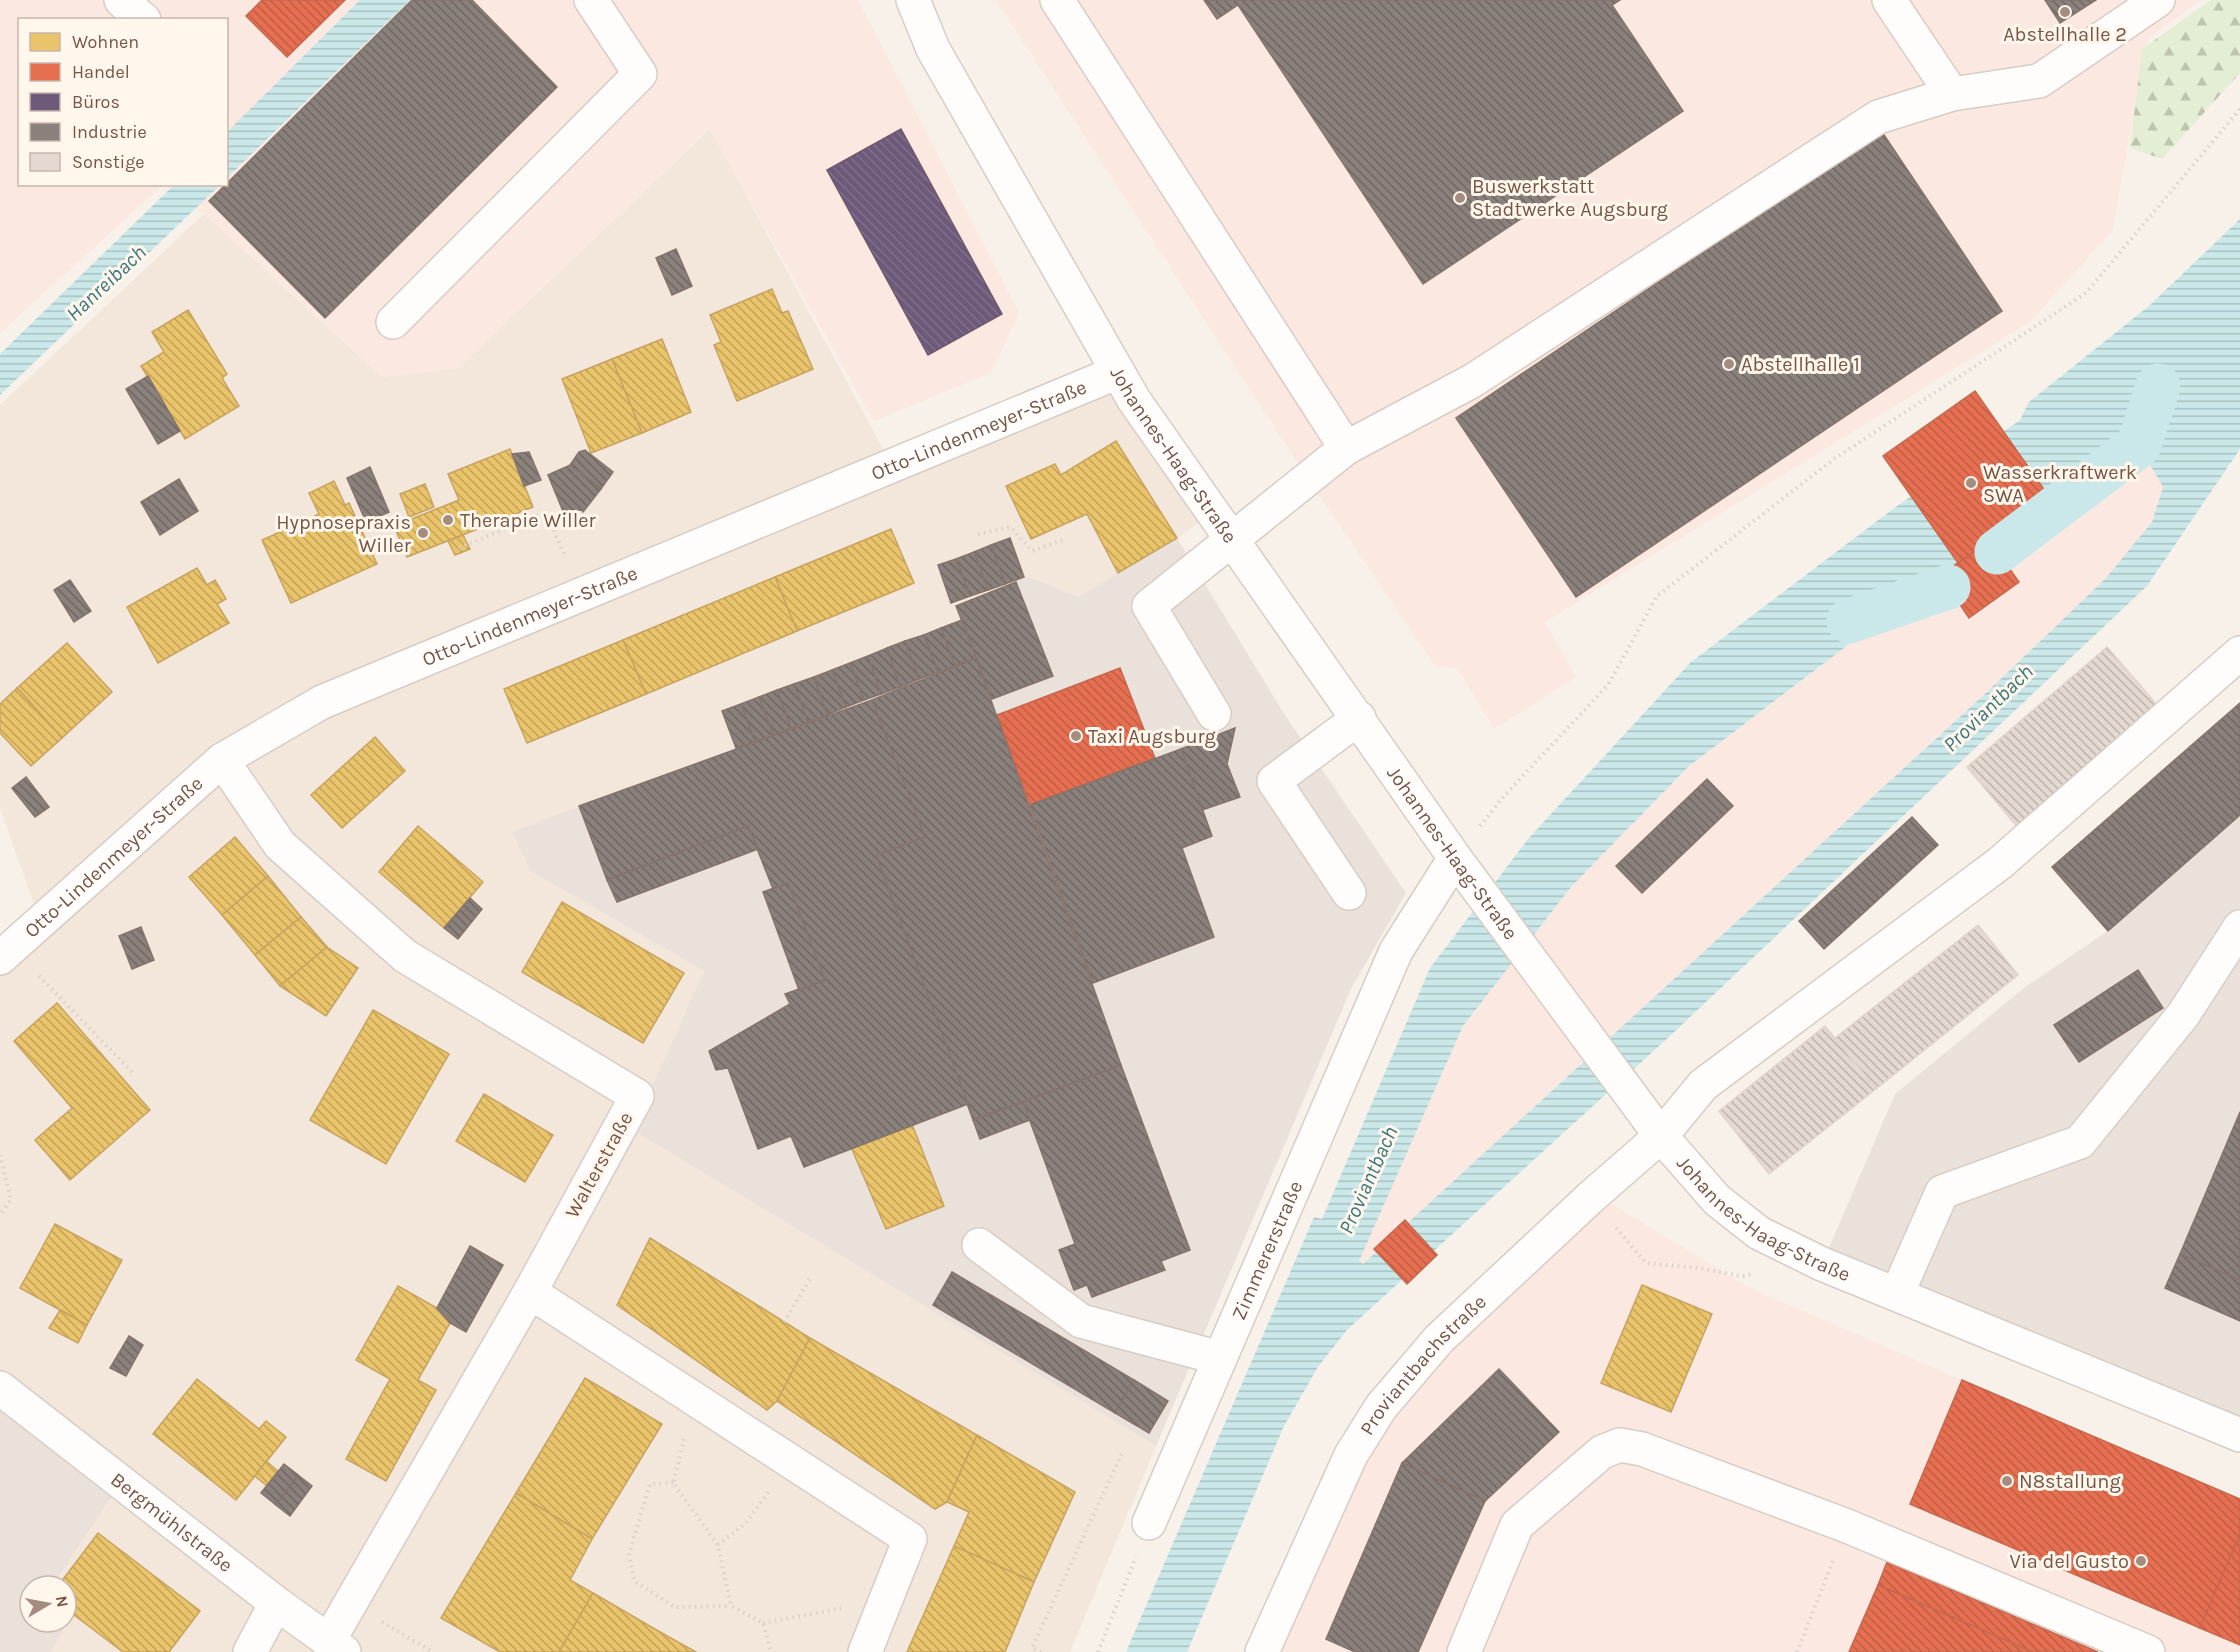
<svg xmlns="http://www.w3.org/2000/svg" width="2240" height="1652" viewBox="0 0 2240 1652" font-family="Karla,sans-serif">
	<style>
		.residential { fill: #f3e6da; fill-rule: evenodd }
		.commercial { fill: #fbe8e0; fill-rule: evenodd }
		.industrial { fill: #ebe1db }
		.forest { fill: url(#forest-firs) }
		.water { fill: url(#water-rules); fill-rule: evenodd }
		.homes { fill: url(#homes-back-hatch); stroke: #c7a360; stroke-width: 1.5 }
		.shops { fill: url(#shops-back-hatch); stroke: #c5684e; stroke-width: 1.5 }
		.offices { fill: url(#offices-back-hatch); stroke: #70586b; stroke-width: 1.5 }
		.industry { fill: url(#industry-back-hatch); stroke: #84746c; stroke-width: 1.5 }
		.lines { fill: none; stroke-linecap: round; stroke-linejoin: round }
		.canal { stroke: #cae8e9; stroke-width: 45 }
		.building { fill: url(#building-back-hatch); stroke: #e1d4cc; stroke-width: 1.5 }
		.minor-casing { stroke: #d6cdc6; stroke-width: 36 }
		.path { stroke: #dad1cd; stroke-width: 4; stroke-dasharray: 1.5 4.5; stroke-linecap: butt }
		.minor { stroke: #fefdfc; stroke-width: 33 }
		.poi-dot { fill: #a48c81; stroke: #fff6ec; stroke-width: 2 }
		.labels { text-anchor: middle; dominant-baseline: central; stroke-width: 6; stroke-linejoin: round; paint-order: stroke }
		.poi-label { font-size: 20px; fill: #775648; stroke: #fff6ec; text-anchor: start }
		.street-label { font-size: 20px; fill: #775648; stroke: #fff6ec }
		.water-label { font-size: 21px; font-style: italic; fill: #3b767e; stroke: #fff6ec }
	</style>
	<defs>
		<pattern id="forest-firs" width="22" height="20" patternUnits="userSpaceOnUse" patternTransform="scale(1.5)"><rect width="22" height="20" fill="#e4eed4"/><path d="M5 1l3.5 6h-7zM16 11l3.5 6h-7z" fill="#bec4ae"/></pattern>
		<pattern id="water-rules" width="6" height="5" patternUnits="userSpaceOnUse" patternTransform="scale(1.5)"><rect width="6" height="5" fill="#cae8e9"/><path d="M0 2.5h6" fill="none" stroke="#a9bfbf"/></pattern>
		<pattern id="homes-back-hatch" width="6" height="6" patternUnits="userSpaceOnUse" patternTransform="scale(1.5)"><rect width="6" height="6" fill="#e9c46a"/><path d="M-1 5l2 2M0 0l6 6M5-1l2 2" fill="none" stroke="#c2a259"/></pattern>
		<pattern id="shops-back-hatch" width="6" height="6" patternUnits="userSpaceOnUse" patternTransform="scale(1.5)"><rect width="6" height="6" fill="#e76f51"/><path d="M-1 5l2 2M0 0l6 6M5-1l2 2" fill="none" stroke="#c05e45"/></pattern>
		<pattern id="offices-back-hatch" width="6" height="6" patternUnits="userSpaceOnUse" patternTransform="scale(1.5)"><rect width="6" height="6" fill="#6d597a"/><path d="M-1 5l2 2M0 0l6 6M5-1l2 2" fill="none" stroke="#82708a"/></pattern>
		<pattern id="industry-back-hatch" width="6" height="6" patternUnits="userSpaceOnUse" patternTransform="scale(1.5)"><rect width="6" height="6" fill="#8a817c"/><path d="M-1 5l2 2M0 0l6 6M5-1l2 2" fill="none" stroke="#706762"/></pattern>
		<pattern id="building-back-hatch" width="6" height="6" patternUnits="userSpaceOnUse" patternTransform="scale(1.5)"><rect width="6" height="6" fill="#e4d9d1"/><path d="M-1 5l2 2M0 0l6 6M5-1l2 2" fill="none" stroke="#beb3ac"/></pattern>
	</defs>
	<rect width="100%" height="100%" fill="#f7f1ea"/>
	<path class="residential" d="M710,129L893,467L1118,372L1214,512L1177,538L1078,597L1027,576L956,606L976,658L579,806L532,871L704,971L633,1130L1156,1446L1070,1652H0V958L40,921L0,808V405L204,214L382,377L458,368ZM30,1586H66V1622H30Z"/>
	<g class="commercial">
		<path d="M0,0H858L1019,313L991,373L874,421L709,129L458,368L382,377L204,214L163,185L0,333ZM20,20H226V184H20Z"/>
		<polygon points="996,0 2201,0 2148,38 2112,231 2030,322 1545,622 1576,677 1494,729 1457,668 1436,667 1309,480"/>
		<polygon points="2139,445 2163,487 2152,522 2106,578 1987,692 1363,1264 1359,1261 1463,1026 1571,887 1689,766 1940,575 2050,498 2046,492 2107,446"/>
		<polygon points="1607,1201 1748,1287 2240,1501 2240,1652 1272,1652 1381,1407"/>
	</g>
	<g class="industrial">
		<polygon points="1177,538 1283,712 1406,893 1351,989 1156,1446 633,1130 704,971 531,871 512,832 975,658 956,606 1027,576 1078,597"/>
		<polygon points="2240,815 2240,1435 1822,1264 1895,1094 2024,988 2108,931"/>
		<polygon points="0,1388 121,1482 52,1586 30,1586 30,1622 49,1622 63,1631 50,1652 0,1652"/>
	</g>
	<polygon class="forest" points="2211,0 2240,0 2240,73 2162,159 2130,148 2142,49"/>
	<g class="water">
		<polygon points="360,0 410,0 227,178 227,132"/>
		<polygon points="174,185 220,185 0,395 0,354"/>
		<path d="M2240,219V449L2147,586L1671,1035L1347,1330L1318,1367L1284,1426L1187,1652H1126L1314,1217L1322,1219L1430,968L1528,839L1691,662L1893,509L2020,420L2029,402L2149,306ZM2107,446H2139L2163,487L2152,522L2106,578L1987,692L1363,1264L1359,1261L1463,1026L1571,887L1689,766L1940,575L2050,498L2046,491Z"/>
	</g>
	<g class="homes">
		<polygon points="772,289 782,313 788,311 813,369 737,401 714,345 721,342 710,315"/>
		<polygon points="188,310 227,374 222,378 239,406 185,439 141,366 164,352 152,332"/>
		<polygon points="662,339 691,412 642,433 612,359"/>
		<polygon points="612,359 642,433 591,453 562,379"/>
		<polygon points="1116,441 1177,538 1118,573 1087,514 1031,539 1006,486 1055,464 1061,475"/>
		<polygon points="510,449 533,507 407,557 394,526 459,500 448,474"/>
		<polygon points="334,481 345,505 349,503 377,564 291,603 262,540 319,514 309,493"/>
		<polygon points="425,484 434,507 409,517 400,494"/>
		<polygon points="891,529 914,583 797,631 775,577"/>
		<polygon points="463,535 470,549 455,555 448,541"/>
		<polygon points="197,568 207,585 215,580 226,599 217,604 229,623 158,663 127,607"/>
		<polygon points="775,577 797,631 646,694 623,640"/>
		<polygon points="623,640 646,694 527,743 504,689"/>
		<polygon points="67,643 112,692 62,738 17,688"/>
		<polygon points="17,688 62,738 31,766 0,733 0,704"/>
		<polygon points="375,737 405,771 342,828 311,795"/>
		<polygon points="418,826 483,882 444,928 379,872"/>
		<polygon points="235,837 268,876 222,915 189,877"/>
		<polygon points="268,876 301,917 255,955 222,915"/>
		<polygon points="562,902 684,973 643,1043 522,972"/>
		<polygon points="301,917 327,947 280,986 255,955"/>
		<polygon points="327,947 358,968 326,1016 280,986"/>
		<polygon points="57,1003 150,1110 70,1180 35,1140 72,1108 14,1041"/>
		<polygon points="373,1010 449,1054 386,1164 310,1120"/>
		<polygon points="484,1094 553,1135 525,1182 456,1141"/>
		<polygon points="912,1124 944,1206 886,1229 851,1147"/>
		<polygon points="55,1224 122,1260 87,1325 20,1288"/>
		<polygon points="650,1238 810,1338 777,1401 767,1410 617,1305"/>
		<polygon points="1642,1285 1712,1314 1671,1412 1601,1383"/>
		<polygon points="398,1286 437,1308 450,1323 418,1380 436,1390 386,1481 346,1459 390,1379 356,1360"/>
		<polygon points="60,1310 87,1325 78,1343 49,1328"/>
		<polygon points="810,1338 977,1435 947,1502 935,1509 777,1401"/>
		<polygon points="585,1378 662,1424 592,1539 516,1493"/>
		<polygon points="197,1379 259,1429 266,1421 286,1437 236,1500 153,1434"/>
		<polygon points="977,1435 1075,1492 1034,1582 954,1546 969,1512 947,1502"/>
		<polygon points="266,1461 278,1471 267,1486 255,1476"/>
		<polygon points="516,1493 592,1539 570,1580 593,1593 559,1652 500,1652 441,1618"/>
		<polygon points="98,1533 200,1611 169,1652 123,1652 66,1609 66,1586 58,1586"/>
		<polygon points="954,1546 1034,1582 1005,1652 907,1652"/>
		<polygon points="593,1593 660,1632 696,1652 559,1652"/>
	</g>
	<g class="shops">
		<polygon points="262,0 345,0 287,57 246,16"/>
		<polygon points="1975,391 2050,498 1958,563 1883,456"/>
		<polygon points="1990,541 2019,582 1969,618 1940,575"/>
		<polygon points="1120,668 1155,758 1030,805 997,715"/>
		<polygon points="1405,1220 1437,1255 1407,1284 1374,1249"/>
		<polygon points="1962,1380 2240,1499 2240,1534 2200,1628 1910,1504"/>
		<polygon points="2240,1534 2240,1645 2200,1628"/>
		<polygon points="1887,1562 2098,1652 2033,1652 1878,1585"/>
		<polygon points="1878,1585 2033,1652 1849,1652"/>
	</g>
	<polygon class="offices" points="901,129 1002,314 928,355 827,170"/>
	<g class="industry">
		<polygon points="412,0 472,0 557,87 325,318 209,201"/>
		<polygon points="1204,0 1620,0 1612,5 1683,111 1423,284 1238,5 1217,19"/>
		<polygon points="2045,0 2096,0 2060,23"/>
		<polygon points="1882,132 2002,311 1576,597 1456,418"/>
		<polygon points="676,249 692,286 672,295 656,258"/>
		<polygon points="148,376 180,431 158,444 126,389"/>
		<polygon points="585,450 613,472 601,489 570,465 579,452"/>
		<polygon points="529,452 541,480 524,486 512,454"/>
		<polygon points="570,465 601,489 583,512 581,509 565,516 548,475"/>
		<polygon points="370,467 389,512 366,522 347,478"/>
		<polygon points="179,479 198,511 160,535 141,502"/>
		<polygon points="1010,538 1024,577 1005,584 991,545"/>
		<polygon points="991,545 1005,584 988,590 974,552"/>
		<polygon points="974,552 988,590 970,596 956,559"/>
		<polygon points="956,559 970,596 951,603 938,565"/>
		<polygon points="70,580 91,611 74,622 54,590"/>
		<polygon points="1016,582 1053,676 992,699 956,606"/>
		<polygon points="962,620 976,658 955,666 941,628"/>
		<polygon points="941,628 955,666 938,672 924,635"/>
		<polygon points="924,635 938,672 919,679 905,641"/>
		<polygon points="905,641 919,679 900,687 887,648"/>
		<polygon points="887,648 900,687 881,694 868,656"/>
		<polygon points="868,656 881,694 864,700 850,663"/>
		<polygon points="976,658 1121,1065 973,1120 876,855 925,837 872,700"/>
		<polygon points="850,663 864,700 846,707 832,670"/>
		<polygon points="832,670 846,707 827,715 814,677"/>
		<polygon points="814,677 827,715 808,722 794,684"/>
		<polygon points="794,684 808,722 791,728 777,690"/>
		<polygon points="777,690 791,728 773,735 759,697"/>
		<polygon points="759,697 773,735 755,742 741,704"/>
		<polygon points="872,700 925,837 876,855 968,1104 804,1167 791,1136 758,1149 728,1068 716,1070 709,1051 790,1004 785,994 825,980 788,883 773,889 748,826 607,880 579,806"/>
		<polygon points="2240,703 2240,815 2108,931 2052,867"/>
		<polygon points="741,704 755,742 736,748 722,711"/>
		<polygon points="1235,728 1227,764 1240,797 1202,810 1181,749"/>
		<polygon points="1181,749 1212,836 1182,848 1214,937 1093,983 1030,805"/>
		<polygon points="26,777 49,807 35,817 12,788"/>
		<polygon points="1707,779 1733,806 1642,893 1616,866"/>
		<polygon points="1912,817 1938,845 1824,949 1799,921"/>
		<polygon points="748,826 758,849 617,902 607,880"/>
		<polygon points="788,883 825,980 799,990 763,892"/>
		<polygon points="470,898 482,909 458,939 444,928"/>
		<polygon points="141,927 154,960 132,969 119,936"/>
		<polygon points="2138,970 2163,1008 2079,1062 2054,1025"/>
		<polygon points="1121,1065 1190,1250 1161,1261 1165,1270 1092,1297 1087,1285 1074,1290 1059,1250 1075,1244 1023,1102"/>
		<polygon points="1023,1102 1030,1120 980,1139 973,1120"/>
		<polygon points="2240,1112 2240,1280 2180,1254"/>
		<polygon points="470,1246 503,1265 466,1332 450,1323 437,1308"/>
		<polygon points="2180,1254 2240,1280 2240,1321 2165,1288"/>
		<polygon points="952,1272 1134,1380 1115,1413 933,1305"/>
		<polygon points="129,1336 143,1345 126,1376 110,1368"/>
		<polygon points="1499,1369 1559,1432 1485,1501 1402,1463"/>
		<polygon points="1134,1380 1168,1401 1149,1433 1115,1413"/>
		<polygon points="1402,1463 1485,1501 1418,1652 1355,1652 1326,1639"/>
		<polygon points="284,1464 298,1475 276,1505 261,1493"/>
		<polygon points="298,1475 312,1486 290,1516 276,1505"/>
	</g>
	<g class="lines">
		<g class="canal">
			<polyline points="1997,552 2139,445 2158,386"/>
			<polyline points="1849,621 1948,587"/>
		</g>
	</g>
	<g class="building">
		<polygon points="2107,647 2159,707 2018,828 1967,767"/>
		<polygon points="1978,925 2018,975 1876,1089 1835,1038"/>
		<polygon points="1825,1026 1876,1089 1769,1174 1719,1111"/>
	</g>
	<g class="lines">
		<g class="minor-casing">
			<g id="minor">
				<polyline points="121,0 144,20"/>
				<path id="s1" d="M913,0L933,49L1134,400L1455,858L1661,1136L1717,1200L1759,1233L1822,1264L2240,1435"/>
				<polyline points="1057,0 1346,448"/>
				<polyline points="1889,0 1952,94 2039,81 2158,0"/>
				<polyline points="393,322 640,74 591,0"/>
				<polyline points="1214,714 1149,606 1346,448 1472,381 1878,117 1952,94"/>
				<polyline points="222,760 280,845 405,956 637,1096 530,1292 328,1642"/>
				<polyline points="1349,893 1274,781 1359,718"/>
				<path id="s2" d="M0,958L222,760L322,702L1118,372"/>
				<polyline points="979,1245 1081,1321 1220,1358"/>
				<polyline points="530,1292 910,1539 865,1652"/>
				<polyline points="1897,1294 1942,1192 2080,1142 2183,1015 2240,927"/>
				<path id="s3" d="M0,1388L276,1603L344,1652"/>
				<path id="s4" d="M1149,1523L1396,951L1455,858"/>
				<polyline points="250,1652 276,1603"/>
				<path id="s5" d="M1262,1652L1351,1455L1381,1407L1439,1339L1591,1197L1661,1136L1703,1085L2000,863L2240,653"/>
				<polyline points="1464,1652 1517,1525 1602,1452 1620,1445 1642,1449 1847,1526 2148,1652"/>
			</g>
		</g>
		<g class="path">
			<polyline points="978,534 1010,527 1032,551 1065,539"/>
			<polyline points="459,548 546,512 566,558"/>
			<polyline points="1480,826 1504,796 1608,685 1657,596 1834,459 2086,293 2240,109"/>
			<polyline points="39,976 132,1072"/>
			<polyline points="0,1155 11,1200 0,1214"/>
			<polyline points="1616,1228 1646,1263 1697,1268 1743,1276 1753,1274"/>
			<polyline points="784,1322 811,1277"/>
			<polyline points="684,1439 673,1483 718,1545 731,1606 763,1623 771,1652"/>
			<polyline points="673,1483 650,1484 629,1554 634,1581 675,1607 731,1606"/>
			<polyline points="718,1545 746,1523 769,1491"/>
			<polyline points="382,1622 433,1652"/>
			<polyline points="763,1623 842,1608"/>
			<polyline points="1041,1652 1032,1648 1123,1451"/>
			<polyline points="1098,1652 1136,1557"/>
			<polyline points="1797,1652 1833,1561"/>
		</g>
		<use href="#minor" class="minor"/>
	</g>
	<g class="poi-dot">
		<circle cx="2065" cy="12" r="6"/>
		<circle cx="1460" cy="198" r="6"/>
		<circle cx="1729" cy="364" r="6"/>
		<circle cx="1971" cy="483" r="6"/>
		<circle cx="448" cy="520" r="6"/>
		<circle cx="423" cy="533" r="6"/>
		<circle cx="1076" cy="736" r="6"/>
		<circle cx="2007" cy="1481" r="6"/>
		<circle cx="2141" cy="1561" r="6"/>
	</g>
	<g class="labels">
		<g class="poi-label">
			<text x="2065" y="34" text-anchor="middle">Abstellhalle 2</text>
			<text x="1472" y="186">Buswerkstatt<tspan x="1472" dy="23">Stadtwerke Augsburg</tspan></text>
			<text x="1741" y="364">Abstellhalle 1</text>
			<text x="1983" y="472">Wasserkraftwerk<tspan x="1983" dy="23">SWA</tspan></text>
			<text x="460" y="520">Therapie Willer</text>
			<text x="411" y="522" text-anchor="end">Hypnosepraxis<tspan x="411" dy="23">Willer</tspan></text>
			<text x="1088" y="736">Taxi Augsburg</text>
			<text x="2019" y="1481">N8stallung</text>
			<text x="2129" y="1561" text-anchor="end">Via del Gusto</text>
		</g>
		<g class="street-label">
			<text stroke="none"><textPath href="#s2" startOffset="1124">Otto-Lindenmeyer-Straße</textPath></text>
			<text stroke="none"><textPath href="#s1" startOffset="525">Johannes-Haag-Straße</textPath></text>
			<text stroke="none"><textPath href="#s2" startOffset="638">Otto-Lindenmeyer-Straße</textPath></text>
			<text stroke="none"><textPath href="#s1" startOffset="1011">Johannes-Haag-Straße</textPath></text>
			<text stroke="none"><textPath href="#s2" startOffset="152">Otto-Lindenmeyer-Straße</textPath></text>
			<text transform="translate(599 1165) rotate(-61)">Walterstraße</text>
			<text stroke="none"><textPath href="#s1" startOffset="1497">Johannes-Haag-Straße</textPath></text>
			<text stroke="none"><textPath href="#s4" startOffset="297">Zimmererstraße</textPath></text>
			<text stroke="none"><textPath href="#s5" startOffset="332">Proviantbachstraße</textPath></text>
			<text stroke="none"><textPath href="#s3" startOffset="218">Bergmühlstraße</textPath></text>
		</g>
		<g class="water-label">
			<text transform="translate(106 283) rotate(-43)">Hanreibach</text>
			<text transform="translate(1988 708) rotate(-44)">Proviantbach</text>
			<text transform="translate(1368 1180) rotate(-66)">Proviantbach</text>
		</g>
	</g>
	<rect x="18" y="18" width="210" height="168" fill="#fff6ec" stroke="#c9b6aa" stroke-width="1.5"/>
	<rect x="30" y="33" width="30" height="18" fill="#e9c46a" stroke="#c9b6aa" stroke-width="1.5"/>
	<text x="72" y="48" font-size="18" fill="#775648">Wohnen</text>
	<rect x="30" y="63" width="30" height="18" fill="#e76f51" stroke="#c9b6aa" stroke-width="1.5"/>
	<text x="72" y="78" font-size="18" fill="#775648">Handel</text>
	<rect x="30" y="93" width="30" height="18" fill="#6d597a" stroke="#c9b6aa" stroke-width="1.5"/>
	<text x="72" y="108" font-size="18" fill="#775648">Büros</text>
	<rect x="30" y="123" width="30" height="18" fill="#8a817c" stroke="#c9b6aa" stroke-width="1.5"/>
	<text x="72" y="138" font-size="18" fill="#775648">Industrie</text>
	<rect x="30" y="153" width="30" height="18" fill="#e4d9d1" stroke="#c9b6aa" stroke-width="1.5"/>
	<text x="72" y="168" font-size="18" fill="#775648">Sonstige</text>
	<g transform="translate(48 1604) rotate(80)"><circle r="28" fill="#fff6ec" stroke="#c9b6aa" stroke-width="1.5"/>
	<path d="M0-4.5L10 22L0 15L-10 22Z" fill="#a48c81"/>
	<text y="-9" font-size="16" font-weight="bold" text-anchor="middle" fill="#775648">N</text>
	</g>
</svg>
